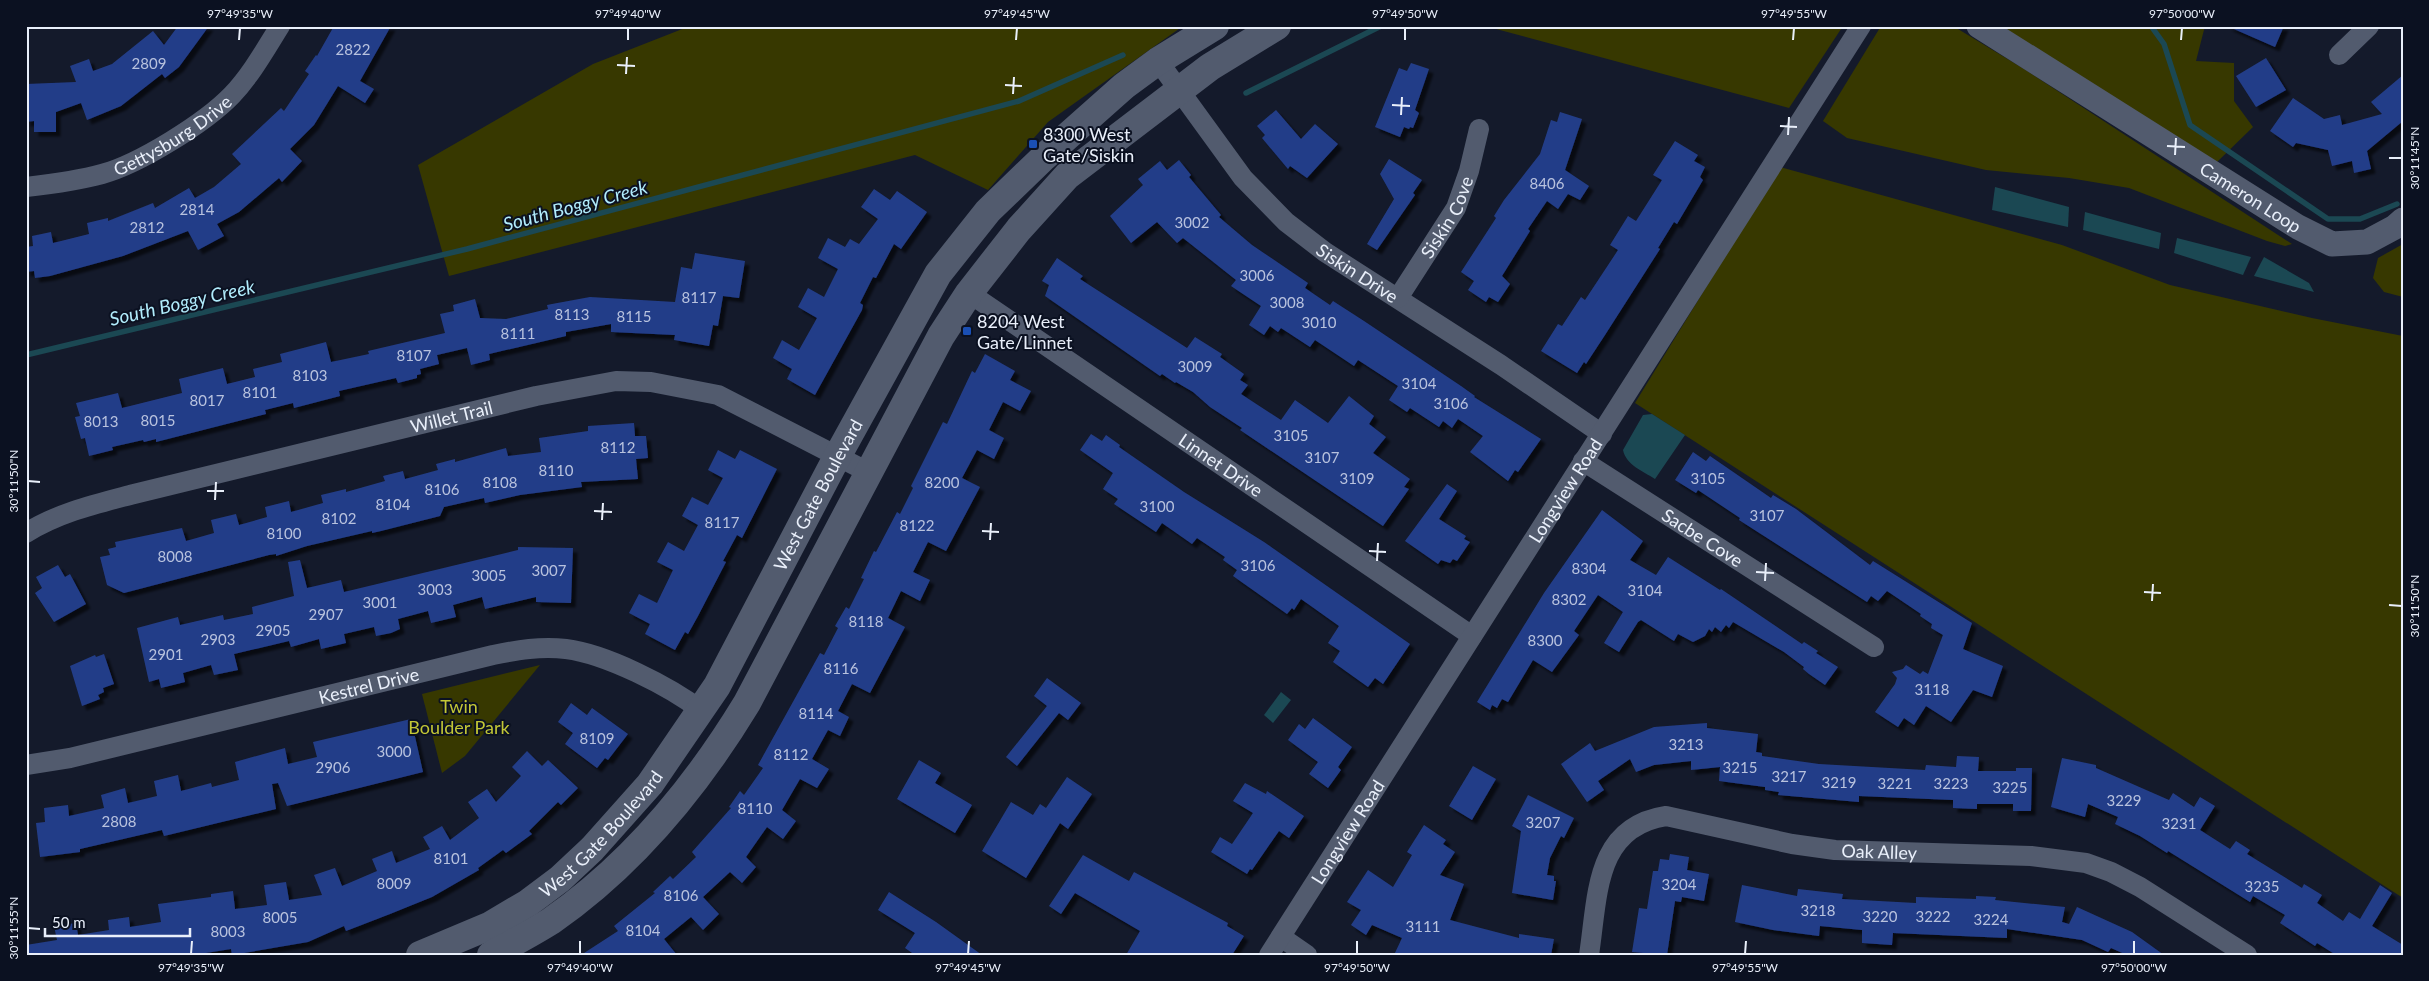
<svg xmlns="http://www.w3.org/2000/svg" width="2429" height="981" viewBox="0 0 2429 981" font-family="Lato,sans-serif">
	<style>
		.green { fill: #373800 }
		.water { fill: #1b4853 }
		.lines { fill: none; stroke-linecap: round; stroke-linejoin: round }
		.stream { stroke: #1b4853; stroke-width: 5.5 }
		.building { fill: #233d88; filter: url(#shadow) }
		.minor { stroke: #525b6e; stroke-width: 20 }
		.tertiary { stroke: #525b6e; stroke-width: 25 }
		.secondary { stroke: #525b6e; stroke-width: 28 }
		.ticks { fill: none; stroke: #e9effa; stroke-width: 2 }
		.transit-dot { fill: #1a4fb4; stroke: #0b1121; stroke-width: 2 }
		.labels { text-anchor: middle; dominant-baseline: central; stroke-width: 4; stroke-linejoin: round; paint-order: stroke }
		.number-label { font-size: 15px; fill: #b8c2de }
		.street-label { font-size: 18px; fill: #e9effa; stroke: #0b1121 }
		.poi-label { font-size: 18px; fill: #e9effa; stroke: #0b1121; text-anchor: start }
		.park-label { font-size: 18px; fill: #c3c736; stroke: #0b1121 }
		.water-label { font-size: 19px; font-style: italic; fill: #b1ecfc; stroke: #0b1121 }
		.neatline { fill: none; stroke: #e9effa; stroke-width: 2 }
		.ticks-label { font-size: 12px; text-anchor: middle; fill: #e9effa }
	</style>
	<defs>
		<filter id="shadow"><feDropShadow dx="4.5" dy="4.5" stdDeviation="1" flood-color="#0009"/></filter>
	</defs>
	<rect width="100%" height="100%" fill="#141a2b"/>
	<g class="green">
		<polygon points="690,26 1183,26 1048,122 988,190 915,155 449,276 418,165 593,64"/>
		<polygon points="1485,26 1843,26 1789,108"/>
		<polygon points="1881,26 1953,26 2024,69 2292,244 2285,246 2267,241 2129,188 2069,178 1986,170 1847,138 1823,121"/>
		<polygon points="2000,26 2205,26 2196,61 2234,63 2234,101 2253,127 2216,163"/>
		<polygon points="1780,167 2062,245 2170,285 2312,318 2403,336 2403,898 1635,403"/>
		<polygon points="2403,244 2403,297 2384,292 2373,278 2378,258"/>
		<polygon points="540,665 465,756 442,773 422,694"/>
	</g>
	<g class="water">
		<polygon points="1995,187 2069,207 2068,227 1992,210"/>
		<polygon points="2085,212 2161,233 2159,249 2083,230"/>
		<polygon points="2177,238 2251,257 2243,275 2174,253"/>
		<polygon points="2264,257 2309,283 2314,292 2254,276"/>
		<path d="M1652,414L1685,435L1655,479C1643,471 1626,465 1623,450L1643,415Z"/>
		<polygon points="1281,692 1291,700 1273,723 1264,715"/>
	</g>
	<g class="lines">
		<g class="stream">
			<polyline points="2151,26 2164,44 2190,125 2328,219 2360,219 2397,204"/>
			<polyline points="1246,93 1381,26"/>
			<polyline points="26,355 467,249 1019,101 1123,55"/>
		</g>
	</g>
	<g class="building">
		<polygon points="178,26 209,26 179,67 165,78 162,74 121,106 87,120 81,103 56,112 56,132 34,132 34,121 26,122 26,84 76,82 70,66 89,59 93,71 112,64 153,31 164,45"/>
		<polygon points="334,26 391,26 360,81 374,89 365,103 338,86 314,125 290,149 302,161 282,182 279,178 239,212 217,224 224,236 198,250 188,231 123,256 50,276 35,278 34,271 26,272 26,247 33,246 32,236 51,232 53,243 89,234 87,223 108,218 108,221 153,203 155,208 189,188 195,198 214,187 241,164 232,154 281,108 284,111 309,74 305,71 316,55 317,56"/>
		<polygon points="2227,26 2284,26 2275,47"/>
		<polygon points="2266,58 2286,90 2256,107 2236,76"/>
		<polygon points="1411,63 1429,69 1415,110 1419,113 1413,128 1410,127 1409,129 1404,127 1400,137 1375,127 1399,68 1407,71"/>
		<polygon points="2403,75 2403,121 2367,151 2371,169 2354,173 2352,161 2332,166 2328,150 2296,143 2293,147 2270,131 2293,98 2324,119 2340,115 2342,125 2382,114 2371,102"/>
		<polygon points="1276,110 1301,139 1315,124 1338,144 1307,178 1290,166 1288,169 1262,138 1265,135 1257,126"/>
		<polygon points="1560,112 1582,119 1565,170 1589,186 1580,200 1568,194 1558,209 1547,201 1528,229 1530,231 1502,276 1510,284 1498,302 1489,297 1486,302 1468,290 1474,281 1461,272 1496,218 1494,216 1504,200 1540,154 1551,120 1557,122"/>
		<polygon points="1675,141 1698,155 1694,161 1705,167 1700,177 1703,180 1677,224 1674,222 1658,248 1660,249 1605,335 1586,364 1584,362 1577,373 1541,351 1558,324 1562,326 1581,297 1585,300 1618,250 1610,245 1628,216 1636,221 1662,180 1653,175"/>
		<polygon points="1389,159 1422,180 1413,193 1415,195 1377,250 1367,244 1394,199 1380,174"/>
		<polygon points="1179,160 1191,175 1189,177 1221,215 1219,217 1252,245 1308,283 1305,288 1330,305 1333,301 1364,321 1461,386 1475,396 1474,397 1541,439 1518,472 1515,470 1508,481 1470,452 1483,436 1458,419 1452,428 1443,421 1439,427 1410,408 1407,412 1389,400 1398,386 1358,360 1354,366 1315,340 1310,347 1281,328 1278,332 1270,326 1264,335 1249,325 1261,306 1231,286 1236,280 1183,238 1177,243 1157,222 1131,243 1110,216 1143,185 1138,179 1160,161 1167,170"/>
		<polygon points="874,189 890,200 897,191 927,212 901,249 894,244 876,278 873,277 860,303 863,305 862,310 815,395 787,379 792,369 773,358 782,340 799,350 817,318 798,307 808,288 824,297 838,269 818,258 828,238 845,247 850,239 859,244 878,219 861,207"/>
		<polygon points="695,253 745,261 739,298 723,296 718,326 713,325 709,346 674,340 675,335 611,332 611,324 566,332 566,336 489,354 490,360 471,365 467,348 437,355 439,364 420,369 421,374 417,375 417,378 398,383 396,378 339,391 340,396 294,408 293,403 265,410 266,414 156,442 156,439 144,442 143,440 112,447 113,450 89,456 85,438 81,439 75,417 80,416 76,403 118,393 122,408 182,393 179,379 223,368 227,384 255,377 253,369 282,362 280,354 326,342 331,362 369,354 368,351 445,333 440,314 454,311 453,305 475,299 480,318 506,319 548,309 547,305 552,304 590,297 675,302 681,267 692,269"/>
		<polygon points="1057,258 1083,276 1080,279 1187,348 1195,337 1222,354 1220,357 1244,374 1240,380 1248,385 1241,394 1281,420 1295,400 1328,423 1349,396 1374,416 1369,424 1386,437 1373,453 1410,479 1404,487 1409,489 1383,526 1240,430 1242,428 1210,407 1193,392 1176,382 1175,383 1162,374 1160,376 1045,296 1049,285 1042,281"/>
		<polygon points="985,354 1015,371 1010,380 1031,391 1020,411 1003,402 989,430 1004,438 994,459 977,450 962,478 980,487 946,551 928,542 913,572 930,580 920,601 901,591 888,618 905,627 870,693 852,684 838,711 849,717 840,736 828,730 812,759 829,769 817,788 800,779 782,810 796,821 783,839 767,827 746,857 756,867 742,883 730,872 703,897 719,914 703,930 691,917 664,939 677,955 581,955 618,931 614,926 655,893 653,892 670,876 673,879 696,857 692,852 731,808 729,807 740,791 744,795 763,768 758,765 820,653 824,655 838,628 835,626 846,607 849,609 864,579 861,578 874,551 876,552 897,512 900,514 913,488 911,486 943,422 947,424 972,371 975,373"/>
		<polygon points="634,423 635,436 646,436 648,458 636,459 638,479 581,482 582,487 520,495 485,503 484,498 444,507 440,516 381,531 372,533 372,531 307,546 276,556 276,554 269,555 124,593 107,585 100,557 110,555 108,549 116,547 115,542 182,528 186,541 214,533 211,520 236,514 239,525 267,517 265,507 289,501 291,512 323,503 321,495 346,489 346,492 385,481 383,476 403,471 405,479 438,470 436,464 455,459 455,462 506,448 508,456 541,452 539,438 588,431 588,426"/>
		<polygon points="1091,434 1102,441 1106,435 1120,445 1119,447 1184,492 1264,542 1410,644 1383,684 1375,678 1368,687 1333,662 1340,651 1328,643 1339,626 1301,599 1294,610 1292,608 1287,614 1233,576 1237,570 1223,560 1225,557 1197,538 1192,544 1162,523 1156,532 1114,504 1118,499 1103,489 1113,473 1080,450"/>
		<polygon points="718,450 735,459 740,450 777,469 742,538 737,535 723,561 726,562 698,616 688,634 685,632 675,650 645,634 650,624 629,613 639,594 657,603 673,570 657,562 668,542 684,551 698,525 682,516 692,497 708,505 723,478 708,470"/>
		<polygon points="1693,452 1706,461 1710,456 1771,498 1773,495 1796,509 1870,565 1873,561 1972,623 1963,649 2003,666 1992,697 1973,690 1951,722 1926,706 1914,725 1904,718 1898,727 1875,712 1895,684 1897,678 1892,672 1903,669 1906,665 1920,674 1923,671 1928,674 1943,635 1931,628 1932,624 1920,616 1921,614 1887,591 1878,601 1871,596 1867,602 1739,520 1740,518 1698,490 1696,493 1675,480"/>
		<polygon points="1447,484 1457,491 1439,519 1466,536 1464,539 1470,542 1457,561 1453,559 1450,563 1441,560 1438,564 1405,541"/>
		<polygon points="1602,510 1643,541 1630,560 1656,575 1668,557 1720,590 1721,589 1802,644 1804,642 1818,651 1816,653 1838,667 1825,685 1809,674 1803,669 1804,667 1784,652 1733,622 1729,628 1726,625 1721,632 1715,627 1712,632 1709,629 1705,636 1693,642 1678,634 1674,641 1641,620 1638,622 1619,652 1604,643 1623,612 1598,595 1574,631 1579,635 1552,672 1533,660 1508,702 1502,699 1497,708 1492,705 1490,710 1477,702 1544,593"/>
		<polygon points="518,547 573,548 571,603 536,602 536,597 485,609 482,597 453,605 456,617 431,623 428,611 398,619 400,629 391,633 376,636 374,627 344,634 346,643 321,649 319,639 291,647 289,641 234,654 238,670 214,675 211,665 183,673 185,682 161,688 159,679 149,682 137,628 178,617 180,625 223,615 224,620 253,614 252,607 294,596 288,562 300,560 307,588 341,580 344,592 518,550"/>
		<polygon points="58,565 65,577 70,574 86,604 54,622 35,593 42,588 36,577"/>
		<polygon points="104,654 114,684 103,688 104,692 98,695 100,699 82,706 70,666 95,655 96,657"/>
		<polygon points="1047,678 1081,703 1068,720 1059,713 1017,766 1006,757 1047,706 1034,696"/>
		<polygon points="571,703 587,715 592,708 628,734 608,760 605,758 597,768 565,744 573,733 558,722"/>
		<polygon points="1313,718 1352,747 1338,767 1341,770 1328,788 1309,774 1318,762 1288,740 1299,724 1305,729"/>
		<polygon points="411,719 423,772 287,806 278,783 272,784 276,809 164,836 162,830 80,849 80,852 40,857 36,823 45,822 44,808 68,805 69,816 104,808 101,795 125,788 128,803 157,796 154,781 178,775 181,791 211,783 212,787 239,780 235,762 285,748 288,764 317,757 313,742"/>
		<polygon points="1707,723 1707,728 1758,734 1756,752 1762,753 1762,756 1819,764 1925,770 1926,765 1956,767 1957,756 1979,757 1978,771 2016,771 2016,768 2032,768 2031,811 2013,811 2013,804 1977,804 1977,809 1953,808 1953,800 1859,796 1859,802 1778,795 1779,792 1765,790 1765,787 1719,781 1720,767 1691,770 1691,761 1654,765 1636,772 1630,759 1598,781 1604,790 1587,802 1561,764 1590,743 1595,751 1654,727"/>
		<polygon points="527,751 542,766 548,760 578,788 561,805 558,802 529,831 532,834 506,853 503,850 478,868 479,870 432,897 390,914 346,931 344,926 308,942 232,955 231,949 193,955 26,955 26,945 57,940 54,926 76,923 78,935 109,930 108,920 129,917 130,927 161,922 158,904 211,897 211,894 233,891 235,909 267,905 264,885 286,882 289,900 322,895 314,875 335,868 342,886 377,871 372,859 392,851 396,863 430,849 423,837 442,826 450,840 479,818 468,802 487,789 496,802 521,776 512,767"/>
		<polygon points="2062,758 2096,765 2096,768 2169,800 2173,793 2194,807 2200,797 2215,806 2200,830 2230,849 2236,841 2250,850 2247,854 2302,888 2304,884 2322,895 2317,903 2343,921 2349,912 2360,919 2380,885 2392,893 2372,926 2403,945 2403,955 2336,955 2317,943 2315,946 2280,923 2285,915 2253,896 2250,902 2168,851 2167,853 2140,836 2115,824 2118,817 2088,804 2085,817 2051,807"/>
		<polygon points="919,760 941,773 935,783 972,805 955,833 897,799"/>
		<polygon points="1473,766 1496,779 1472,820 1449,806"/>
		<polygon points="1067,777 1092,794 1068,829 1060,823 1026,878 982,851 1011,802 1033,815 1040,804 1046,808"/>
		<polygon points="1245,783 1266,794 1267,791 1304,816 1289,838 1279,831 1252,870 1250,869 1247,874 1211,852 1220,837 1232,844 1253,813 1233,801"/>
		<polygon points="1528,795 1574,818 1564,838 1561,836 1550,858 1547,875 1554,876 1554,881 1556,881 1553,900 1512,893 1521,831 1512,826"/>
		<polygon points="1424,825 1446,840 1443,844 1455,852 1440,875 1464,884 1450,920 1519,938 1519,934 1554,939 1551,955 1394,955 1402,938 1372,925 1366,935 1351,925 1361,910 1347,902 1368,870 1393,887 1412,855 1407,852"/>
		<polygon points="1670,854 1689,857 1687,870 1709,874 1704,901 1682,897 1681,902 1675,901 1667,955 1632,952 1639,908 1647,909 1653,871 1658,871 1660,859 1669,860"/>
		<polygon points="1083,855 1129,881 1134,872 1228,923 1227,926 1244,936 1232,955 1126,955 1140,931 1075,893 1061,914 1049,906"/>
		<polygon points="1742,885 1797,896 1798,889 1843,894 1842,899 1916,903 1916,897 1976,899 1976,896 1996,897 1995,900 2065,907 2062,922 2069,924 2077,907 2132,932 2164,955 2127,955 2111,948 2108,952 2082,940 2007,929 2007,938 1893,933 1892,945 1862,943 1862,930 1820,926 1819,936 1773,930 1735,922"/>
		<polygon points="889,892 936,922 982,955 915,955 905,948 915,933 878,910"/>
	</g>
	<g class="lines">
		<g class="minor">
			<polyline points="2339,55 2369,26"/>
			<path id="s1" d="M1158,61L1243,178L1286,222L1325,252L1501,365L1602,434"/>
			<path id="s2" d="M26,187C52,184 77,181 102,174C139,164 205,123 232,95C251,75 265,50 280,26"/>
			<path id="s3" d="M969,293L1472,636"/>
			<path id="s4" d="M1398,298L1456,208L1469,171L1479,129"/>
			<path id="s5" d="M1583,461L1874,647"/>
			<path id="s6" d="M26,533C60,512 96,504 134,494L536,396L616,381L651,382L718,395L870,473"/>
			<path id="s7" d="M26,765L70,758L493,655C517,650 541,646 566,649C606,654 669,686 702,711"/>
			<polyline points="1281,937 1307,955"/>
			<path id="s8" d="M1269,955L1861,26"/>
			<path id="s9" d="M1589,955C1598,897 1594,827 1666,816L1792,844L1835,850L2031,856L2086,863L2111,872L2140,887L2247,955"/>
		</g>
		<path class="tertiary" id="s10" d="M1979,26L2298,227L2332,244L2367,242L2395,227L2403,220"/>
		<g class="secondary">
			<path id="s11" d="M420,955L489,926L528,903L560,879L592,849L650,784L717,686L837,457L938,274L988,211L1044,157L1124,86L1158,61L1215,26"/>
			<path d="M491,955C511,944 532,933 551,921C633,864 696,787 747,703L941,336L969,293L1019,229L1067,176L1210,67L1277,26"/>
		</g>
	</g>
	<path class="ticks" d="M239,40L240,28M628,40V28M1016,40L1017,28M1405,40V28M1793,40L1794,28M2181,40L2182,28M617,65L635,66M626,74L627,57M1005,85L1022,86M1013,94L1014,77M1392,105L1410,106M1401,115L1402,97M1780,126L1797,127M1788,135L1789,117M2167,146L2185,147M2175,155L2176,138M2389,158H2402M28,481L40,482M207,491H224M215,500L216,482M594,511L612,512M602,520L603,503M982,531L999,532M990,540L991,523M1369,551L1386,552M1377,561L1378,543M1756,572L1774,573M1765,581L1766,563M2144,592L2161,593M2152,601L2153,584M2389,605L2402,606M28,928L40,929M191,954L192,941M580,954V941M968,954L969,941M1357,954V941M1745,954L1746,941M2134,954V941"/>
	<g class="transit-dot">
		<rect x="1028" y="139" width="10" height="10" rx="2.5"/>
		<rect x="962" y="326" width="10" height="10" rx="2.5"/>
	</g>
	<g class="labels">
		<g class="number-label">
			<text x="353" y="49">2822</text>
			<text x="149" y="63">2809</text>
			<text x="1547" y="183">8406</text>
			<text x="197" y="209">2814</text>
			<text x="1192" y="222">3002</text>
			<text x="147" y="227">2812</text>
			<text x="1257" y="275">3006</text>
			<text x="699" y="297">8117</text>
			<text x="1287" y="302">3008</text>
			<text x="572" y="314">8113</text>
			<text x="634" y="316">8115</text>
			<text x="1319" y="322">3010</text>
			<text x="518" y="333">8111</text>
			<text x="414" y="355">8107</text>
			<text x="1195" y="366">3009</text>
			<text x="310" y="375">8103</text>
			<text x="1419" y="383">3104</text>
			<text x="260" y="392">8101</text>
			<text x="207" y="400">8017</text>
			<text x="1451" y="403">3106</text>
			<text x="158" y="420">8015</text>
			<text x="101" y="421">8013</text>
			<text x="1291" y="435">3105</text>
			<text x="618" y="447">8112</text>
			<text x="1322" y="457">3107</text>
			<text x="556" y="470">8110</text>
			<text x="1357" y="478">3109</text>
			<text x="1708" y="478">3105</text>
			<text x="500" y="482">8108</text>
			<text x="942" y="482">8200</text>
			<text x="442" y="489">8106</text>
			<text x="393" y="504">8104</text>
			<text x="1157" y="506">3100</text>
			<text x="1767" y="515">3107</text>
			<text x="339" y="518">8102</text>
			<text x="722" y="522">8117</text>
			<text x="917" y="525">8122</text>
			<text x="284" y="533">8100</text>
			<text x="175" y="556">8008</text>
			<text x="1258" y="565">3106</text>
			<text x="1589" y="568">8304</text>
			<text x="549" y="570">3007</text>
			<text x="489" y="575">3005</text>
			<text x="435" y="589">3003</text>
			<text x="1645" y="590">3104</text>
			<text x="1569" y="599">8302</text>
			<text x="380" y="602">3001</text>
			<text x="326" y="614">2907</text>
			<text x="866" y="621">8118</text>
			<text x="273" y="630">2905</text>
			<text x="218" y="639">2903</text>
			<text x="1545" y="640">8300</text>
			<text x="166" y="654">2901</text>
			<text x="841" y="668">8116</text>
			<text x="1932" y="689">3118</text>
			<text x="816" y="713">8114</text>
			<text x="597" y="738">8109</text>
			<text x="1686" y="744">3213</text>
			<text x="394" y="751">3000</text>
			<text x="791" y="754">8112</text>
			<text x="333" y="767">2906</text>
			<text x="1740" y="767">3215</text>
			<text x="1789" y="776">3217</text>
			<text x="1839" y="782">3219</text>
			<text x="1895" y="783">3221</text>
			<text x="1951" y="783">3223</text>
			<text x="2010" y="787">3225</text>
			<text x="2124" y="800">3229</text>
			<text x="755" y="808">8110</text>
			<text x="119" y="821">2808</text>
			<text x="1543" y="822">3207</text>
			<text x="2179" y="823">3231</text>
			<text x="451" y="858">8101</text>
			<text x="394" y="883">8009</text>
			<text x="1679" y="884">3204</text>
			<text x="2262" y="886">3235</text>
			<text x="681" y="895">8106</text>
			<text x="1818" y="910">3218</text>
			<text x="1880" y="916">3220</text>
			<text x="1933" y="916">3222</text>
			<text x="280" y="917">8005</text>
			<text x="1991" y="919">3224</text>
			<text x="1423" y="926">3111</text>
			<text x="643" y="930">8104</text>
			<text x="228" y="931">8003</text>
		</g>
		<g class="street-label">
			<text stroke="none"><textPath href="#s2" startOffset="158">Gettysburg Drive</textPath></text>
			<text stroke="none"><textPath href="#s10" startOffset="321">Cameron Loop</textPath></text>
			<text stroke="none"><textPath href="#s4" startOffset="95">Siskin Cove</textPath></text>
			<text stroke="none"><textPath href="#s1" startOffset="294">Siskin Drive</textPath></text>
			<text stroke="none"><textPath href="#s6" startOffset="442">Willet Trail</textPath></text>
			<text stroke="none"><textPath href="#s3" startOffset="305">Linnet Drive</textPath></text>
			<text stroke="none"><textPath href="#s8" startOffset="551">Longview Road</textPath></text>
			<text stroke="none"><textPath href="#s11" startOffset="626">West Gate Boulevard</textPath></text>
			<text stroke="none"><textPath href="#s5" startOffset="142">Sacbe Cove</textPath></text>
			<text stroke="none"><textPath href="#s7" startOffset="352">Kestrel Drive</textPath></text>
			<text stroke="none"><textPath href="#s11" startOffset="221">West Gate Boulevard</textPath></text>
			<text stroke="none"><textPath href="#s8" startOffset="146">Longview Road</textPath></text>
			<text stroke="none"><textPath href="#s9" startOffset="391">Oak Alley</textPath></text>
		</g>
		<g class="poi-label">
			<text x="1043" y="134">8300 West<tspan x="1043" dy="21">Gate/Siskin</tspan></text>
			<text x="977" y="321">8204 West<tspan x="977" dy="21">Gate/Linnet</tspan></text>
		</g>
		<g class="park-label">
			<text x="459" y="706">Twin<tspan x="459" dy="21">Boulder Park</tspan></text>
		</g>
		<g class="water-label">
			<text transform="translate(575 205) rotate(-15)">South Boggy Creek</text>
			<text transform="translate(182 302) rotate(-13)">South Boggy Creek</text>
		</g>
	</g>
	<rect width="2429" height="981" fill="none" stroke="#0b1121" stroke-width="55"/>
	<path d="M45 928v8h145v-8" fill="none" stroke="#e9effa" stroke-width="2.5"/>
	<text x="52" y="928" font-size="15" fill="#e9effa" stroke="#0b1121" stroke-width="4" paint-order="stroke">50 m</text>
	<rect x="28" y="28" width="2374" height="926" class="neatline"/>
	<g class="ticks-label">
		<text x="240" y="18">97°49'35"W</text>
		<text x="628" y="18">97°49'40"W</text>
		<text x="1017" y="18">97°49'45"W</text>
		<text x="1405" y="18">97°49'50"W</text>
		<text x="1794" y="18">97°49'55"W</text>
		<text x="2182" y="18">97°50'00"W</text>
		<text transform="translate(2415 158) rotate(-90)" y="4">30°11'45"N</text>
		<text transform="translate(14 481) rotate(-90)" y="4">30°11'50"N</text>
		<text transform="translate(2415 606) rotate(-90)" y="4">30°11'50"N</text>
		<text transform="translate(14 928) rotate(-90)" y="4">30°11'55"N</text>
		<text x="191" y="972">97°49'35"W</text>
		<text x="580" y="972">97°49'40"W</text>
		<text x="968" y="972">97°49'45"W</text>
		<text x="1357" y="972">97°49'50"W</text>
		<text x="1745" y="972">97°49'55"W</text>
		<text x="2134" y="972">97°50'00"W</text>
	</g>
</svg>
